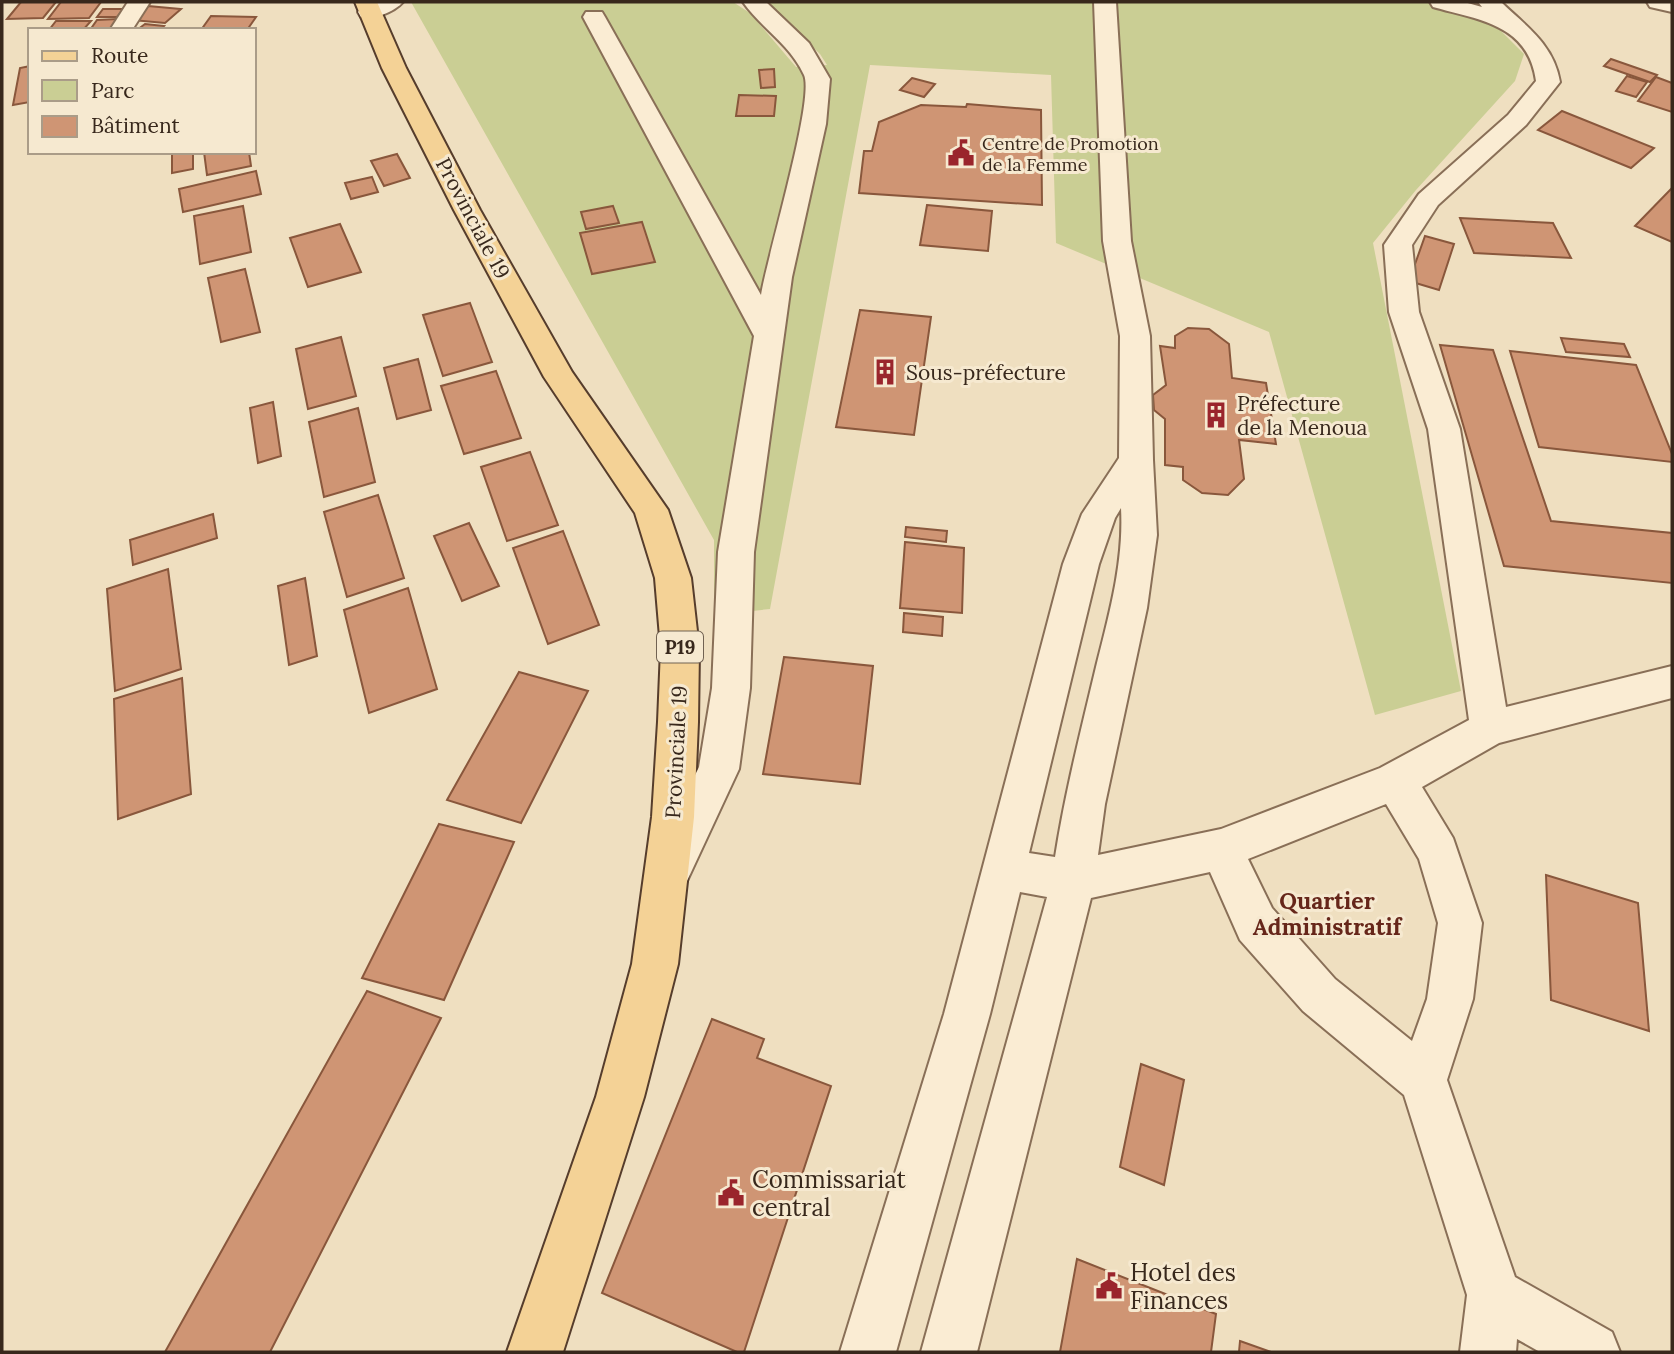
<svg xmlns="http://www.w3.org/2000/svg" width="1674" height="1354" viewBox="0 0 1674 1354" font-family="Lora,serif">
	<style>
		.green { fill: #cace94 }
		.building { fill: #cf9574; stroke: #89573c; stroke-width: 2 }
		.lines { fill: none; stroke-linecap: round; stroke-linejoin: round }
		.minor-casing { stroke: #896f57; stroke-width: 4 }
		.primary-casing { stroke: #563d2c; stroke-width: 4 }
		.minor { fill: #faecd3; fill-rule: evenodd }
		.primary { fill: #f4d296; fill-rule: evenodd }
		.labels { text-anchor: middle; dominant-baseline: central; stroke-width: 6; stroke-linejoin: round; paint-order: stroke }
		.far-poi-label { font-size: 18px; fill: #38281c; stroke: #f6e9d0; text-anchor: start }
		.shield { fill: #f6e9d0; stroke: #716252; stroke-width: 2 }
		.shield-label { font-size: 19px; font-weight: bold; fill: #38281c }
		.street-label { font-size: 21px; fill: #38281c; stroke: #f6e9d0 }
		.poi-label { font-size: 21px; fill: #38281c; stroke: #f6e9d0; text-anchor: start }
		.neighbourhood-label { font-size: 23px; font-weight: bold; fill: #66261a; stroke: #f6e9d0 }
		.near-poi-label { font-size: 24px; fill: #38281c; stroke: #f6e9d0; text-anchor: start }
	</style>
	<rect width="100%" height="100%" fill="#efdfc0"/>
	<polygon class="green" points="411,2 733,2 750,13 796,67 827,65 820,54 765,2 1477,2 1488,18 1524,54 1515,81 1416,190 1373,243 1461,691 1375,715 1269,332 1056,243 1051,75 870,65 770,609 714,615 714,540"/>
	<g class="building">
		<polygon points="21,2 56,2 43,18 7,19"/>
		<polygon points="61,2 101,2 89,18 48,19"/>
		<polygon points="148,6 181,9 165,23 132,20"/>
		<polygon points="103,9 124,9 117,17 97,17"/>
		<polygon points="211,16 256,17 247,30 201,30"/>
		<polygon points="117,19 111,30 90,30 97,20"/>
		<polygon points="56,21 91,21 83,30 49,30"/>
		<polygon points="145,24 164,26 160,30 137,30"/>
		<polygon points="1611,59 1657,75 1650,82 1604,66"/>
		<polygon points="30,66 30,102 13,105 20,68"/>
		<polygon points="774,69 775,87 761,88 759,70"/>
		<polygon points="1627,76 1647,82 1636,97 1616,91"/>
		<polygon points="1656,77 1672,83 1672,112 1638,101"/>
		<polygon points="912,78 935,84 924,97 900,90"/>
		<polygon points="739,95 776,96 774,116 736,116"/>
		<polygon points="967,104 1041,110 1042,205 859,193 864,151 872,151 879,122 921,105 966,107"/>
		<polygon points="1562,111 1654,148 1631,168 1538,130"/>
		<polygon points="172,152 193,152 193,169 172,173"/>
		<polygon points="204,152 249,152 251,166 207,175"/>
		<polygon points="397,154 410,178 384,186 371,161"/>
		<polygon points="256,171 261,194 183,212 179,189"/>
		<polygon points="372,177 378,192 351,199 345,183"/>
		<polygon points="1672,188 1672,242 1635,226"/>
		<polygon points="927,205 992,211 988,251 920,245"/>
		<polygon points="243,206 251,252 200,264 194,216"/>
		<polygon points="613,206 619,223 586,229 581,212"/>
		<polygon points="1460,218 1553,223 1571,258 1474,253"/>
		<polygon points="642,222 655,262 592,274 580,233"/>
		<polygon points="340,224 361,272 308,287 290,238"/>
		<polygon points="1425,236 1454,244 1439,290 1409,281"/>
		<polygon points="245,269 260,332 221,342 208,278"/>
		<polygon points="470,303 492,362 443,376 423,315"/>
		<polygon points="860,310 931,317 914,435 836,427"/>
		<polygon points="1188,328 1209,329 1229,344 1232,378 1266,383 1276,444 1239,440 1244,479 1228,495 1202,493 1183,480 1183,467 1165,465 1165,419 1154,410 1153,395 1166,385 1160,346 1175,348 1175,336"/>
		<polygon points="341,337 356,396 308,409 296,349"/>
		<polygon points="1561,338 1624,344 1630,357 1566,352"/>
		<polygon points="1440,345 1493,350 1551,521 1672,533 1672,583 1504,566"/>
		<polygon points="1510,351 1636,365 1672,454 1672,462 1539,447"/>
		<polygon points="418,359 431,410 397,419 384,368"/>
		<polygon points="496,371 521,438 464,454 441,386"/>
		<polygon points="273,402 281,456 258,463 250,408"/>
		<polygon points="358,408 375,482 324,497 309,422"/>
		<polygon points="530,452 558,525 507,541 481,467"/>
		<polygon points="378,495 404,578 347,597 324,512"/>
		<polygon points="213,514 217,538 133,565 130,540"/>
		<polygon points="469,523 499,586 462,601 434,536"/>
		<polygon points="906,527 947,531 946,542 905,537"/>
		<polygon points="563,531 599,625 548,644 513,548"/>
		<polygon points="905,542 964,548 962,613 900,608"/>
		<polygon points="168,569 181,669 115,691 107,589"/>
		<polygon points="305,578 317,656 289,665 278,586"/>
		<polygon points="408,588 437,689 369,713 344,610"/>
		<polygon points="904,613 943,617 942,636 903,632"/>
		<polygon points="784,657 873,666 860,784 763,774"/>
		<polygon points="519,672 588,691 521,823 447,800"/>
		<polygon points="182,678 191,794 118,819 114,699"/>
		<polygon points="439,824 514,842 444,1000 362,978"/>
		<polygon points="1546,875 1638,903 1649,1031 1551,1000"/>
		<polygon points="367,991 441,1018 270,1352 165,1352"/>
		<polygon points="712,1019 764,1039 757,1058 831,1086 744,1352 737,1352 602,1293"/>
		<polygon points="1141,1064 1184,1080 1164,1185 1120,1167"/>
		<polygon points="1077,1259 1216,1314 1211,1352 1060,1352"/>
		<polygon points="1240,1341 1271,1352 1239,1352"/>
	</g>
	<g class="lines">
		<g class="minor-casing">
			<g id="minor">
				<polygon points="128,2 150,2 132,30 110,30"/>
				<path d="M374,2H403C394,12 374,20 361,17L358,12L361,7Z"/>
				<path d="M743,2H766L809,43L830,79L826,124L792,277L754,552L750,688L739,769L686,883L671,889L656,883L649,868L699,767L712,688L718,552L754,336L583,17L586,12H602L605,17L761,295C767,257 815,99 804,75C790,44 762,29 743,2Z"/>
				<path d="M1094,2H1116L1131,241L1150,336L1153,460L1157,535L1147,608L1105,804L1098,855L1221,829L1380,768L1469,720L1428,429L1389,312L1384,245L1419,194L1508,115L1536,81C1528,24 1479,20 1433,7L1430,2H1464L1482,7L1478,2H1501C1526,26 1554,45 1560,82L1526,125L1438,205L1412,245L1419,312L1460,429L1506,707L1672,666V698L1499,743L1422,787L1453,838L1482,923L1473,999L1447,1080L1515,1277L1612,1332L1620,1352H1540L1517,1339L1516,1352H1460L1467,1295L1404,1095L1303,1011L1240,940L1210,872L1091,898L977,1352H921L1047,897L1020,892L990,1014L896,1352H840L944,1014L1063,564L1082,514L1119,458L1120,336L1103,241ZM1121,508C1124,562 1109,615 1096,667C1081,730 1065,793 1055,857L1029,853L1099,564L1115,518ZM1386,804L1419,859L1438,923L1427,999L1412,1041L1335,979L1272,908L1248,859Z"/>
				<polygon points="1647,2 1672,2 1672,12 1650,7"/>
			</g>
		</g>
		<g class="primary-casing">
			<polygon id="primary" points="355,2 377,2 406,68 480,210 572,372 668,510 691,578 699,649 698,722 694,817 678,964 644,1097 563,1352 507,1352 596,1097 632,964 652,817 658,722 661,649 655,578 635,513 544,377 454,210 382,68"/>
		</g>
		<use href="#minor" class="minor"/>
		<use href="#primary" class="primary"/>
	</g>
	<defs>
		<g id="civic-bare" transform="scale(2.1)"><path d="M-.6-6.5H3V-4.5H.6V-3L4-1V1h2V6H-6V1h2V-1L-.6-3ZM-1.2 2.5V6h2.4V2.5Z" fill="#9a252c" stroke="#f6e9d0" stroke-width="2.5" paint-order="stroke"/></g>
		<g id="building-bare" transform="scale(2.1)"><path d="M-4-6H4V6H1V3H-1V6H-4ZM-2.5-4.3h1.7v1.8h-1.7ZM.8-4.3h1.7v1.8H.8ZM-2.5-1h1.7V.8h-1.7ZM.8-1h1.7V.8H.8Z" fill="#9a252c" stroke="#f6e9d0" stroke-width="2.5" paint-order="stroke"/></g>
	</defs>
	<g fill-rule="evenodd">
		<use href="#civic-bare" x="961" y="153"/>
		<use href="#building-bare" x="885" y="372"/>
		<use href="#building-bare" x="1216" y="415"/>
		<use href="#civic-bare" x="731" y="1193"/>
		<use href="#civic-bare" x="1109" y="1286"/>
	</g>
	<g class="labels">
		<g class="far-poi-label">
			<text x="982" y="143">Centre de Promotion<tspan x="982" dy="21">de la Femme</tspan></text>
		</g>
		<rect class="shield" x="657" y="631.5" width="46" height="31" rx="5"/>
		<g class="shield-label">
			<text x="680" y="647">P19</text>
		</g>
		<g class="street-label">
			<text transform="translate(473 218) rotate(62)">Provinciale 19</text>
			<text transform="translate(676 752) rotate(-87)">Provinciale 19</text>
		</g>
		<g class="poi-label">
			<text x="906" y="372">Sous-préfecture</text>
			<text x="1237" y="403">Préfecture<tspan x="1237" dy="24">de la Menoua</tspan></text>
		</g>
		<g class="neighbourhood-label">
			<text x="1327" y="900">Quartier<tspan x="1327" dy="26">Administratif</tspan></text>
		</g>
		<g class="near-poi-label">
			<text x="752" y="1179">Commissariat<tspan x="752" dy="28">central</tspan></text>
			<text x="1130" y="1272">Hotel des<tspan x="1130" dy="28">Finances</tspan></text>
		</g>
	</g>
	<rect width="1674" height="1354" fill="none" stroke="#38281c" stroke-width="7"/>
	<rect x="28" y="28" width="228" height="126" fill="#f6e9d0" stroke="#aa9c88" stroke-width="2"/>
	<rect x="42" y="51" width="35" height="10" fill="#f4d296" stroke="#aa9c88" stroke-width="2"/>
	<text x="91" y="63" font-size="21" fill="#38281c">Route</text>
	<rect x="42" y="80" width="35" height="21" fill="#cace94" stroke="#aa9c88" stroke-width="2"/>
	<text x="91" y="98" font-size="21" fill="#38281c">Parc</text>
	<rect x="42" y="116" width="35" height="21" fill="#cf9574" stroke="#aa9c88" stroke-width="2"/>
	<text x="91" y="133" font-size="21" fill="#38281c">Bâtiment</text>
</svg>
